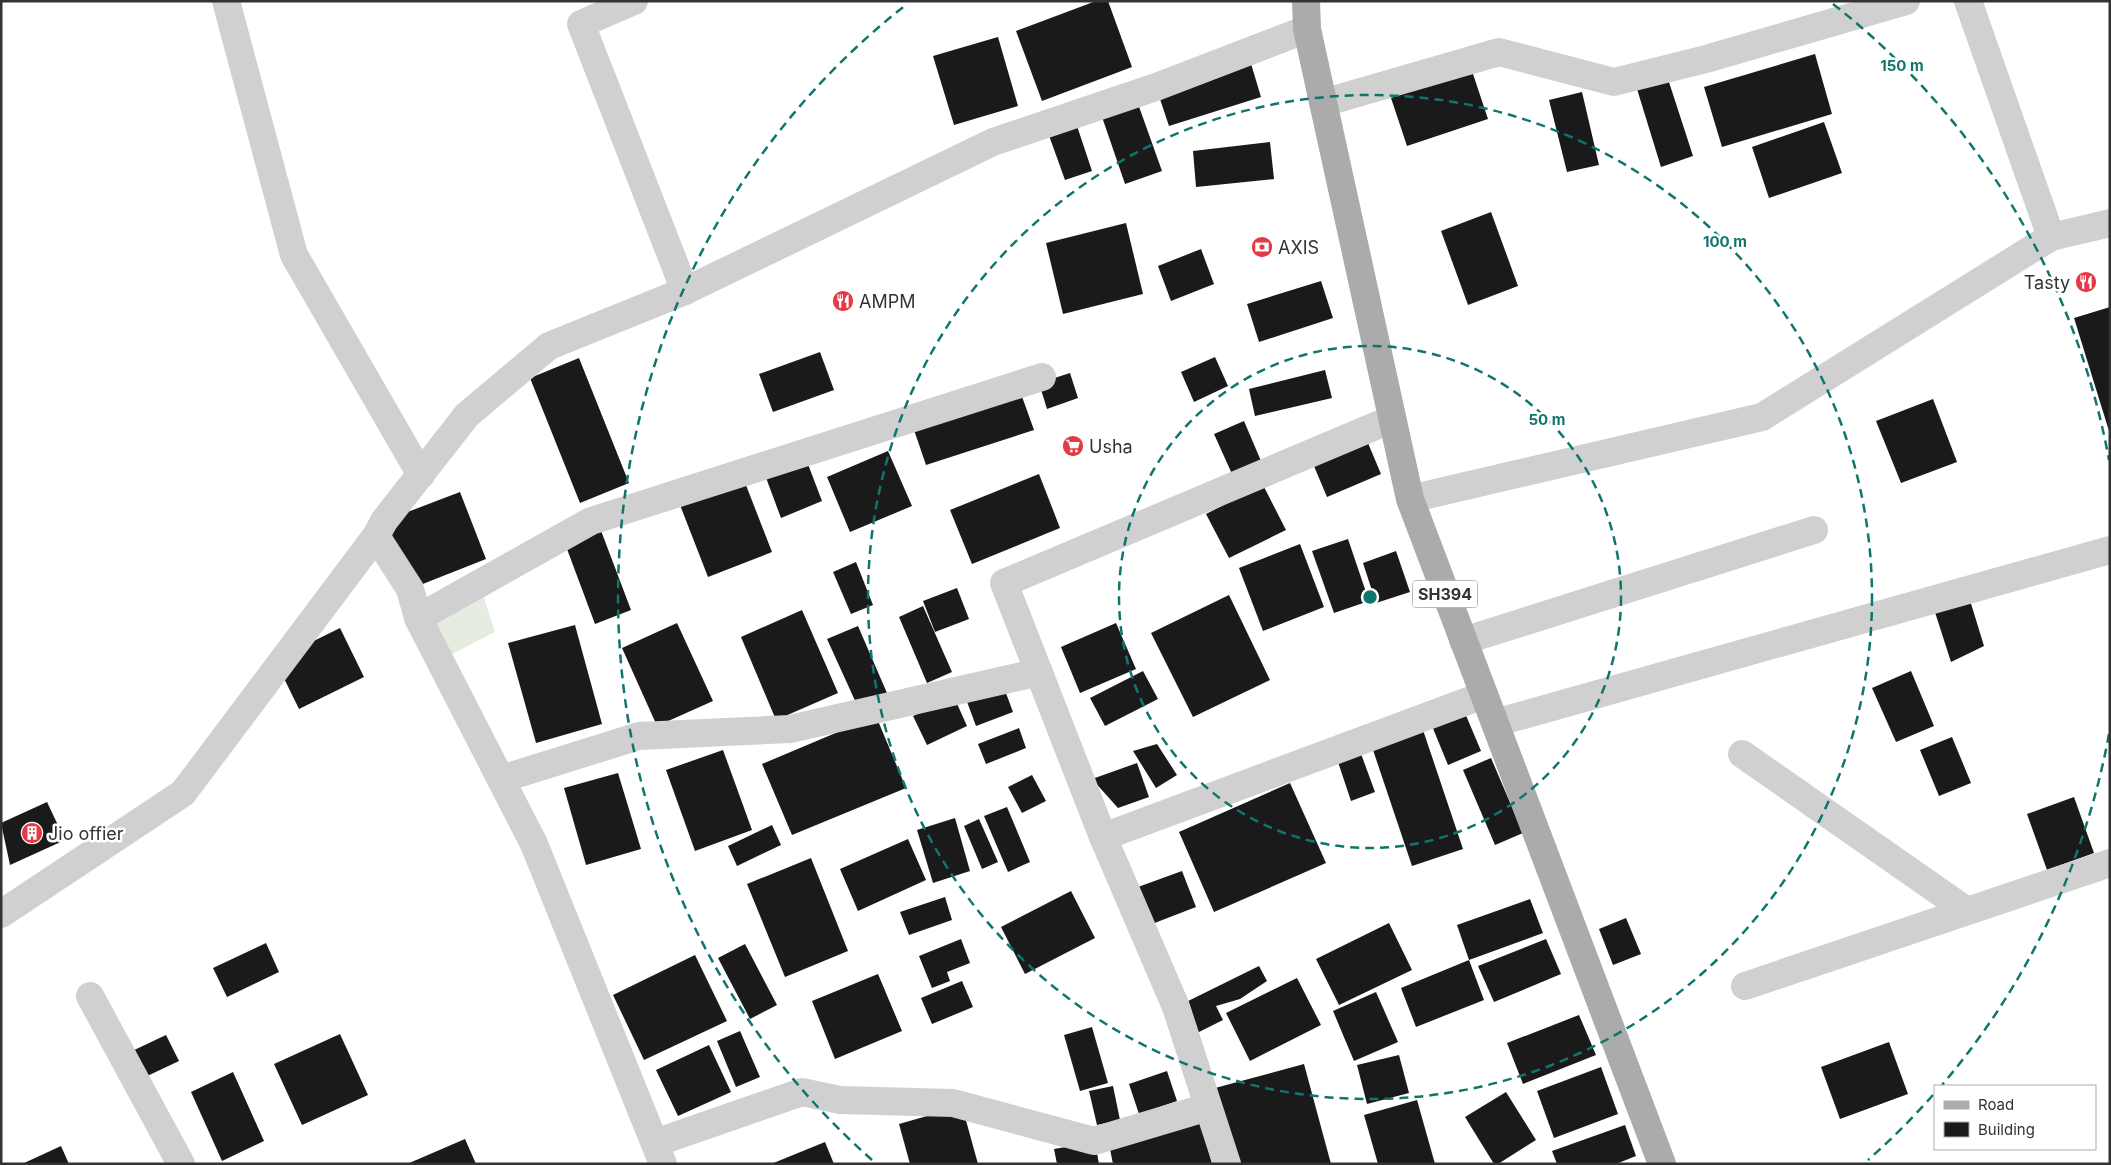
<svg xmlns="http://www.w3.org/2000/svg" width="2111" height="1165" viewBox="0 0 2111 1165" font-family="Inter,sans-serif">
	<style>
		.green { fill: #e6ecdf }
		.building { fill: #1a1a1a }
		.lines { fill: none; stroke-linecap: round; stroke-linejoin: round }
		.minor { stroke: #d0d0d0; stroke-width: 28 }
		.major { stroke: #ababab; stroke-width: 28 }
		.ring { fill: none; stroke: #0f766e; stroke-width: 2.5; stroke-dasharray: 9 6 }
		.labels { text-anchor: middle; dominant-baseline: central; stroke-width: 5; stroke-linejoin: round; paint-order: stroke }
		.shield { fill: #fff; stroke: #707070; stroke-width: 1 }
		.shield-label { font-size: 16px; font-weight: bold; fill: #333 }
		.poi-label { font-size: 18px; fill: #333; stroke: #fff; text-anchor: start }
		.centre { fill: #0f766e; stroke: #fff; stroke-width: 2.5 }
		.ring-label { font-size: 15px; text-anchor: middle; font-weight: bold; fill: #0f766e; stroke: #fff; stroke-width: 5; stroke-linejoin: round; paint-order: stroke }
	</style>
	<rect width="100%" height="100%" fill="#fff"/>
	<polygon class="green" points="483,595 495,632 448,656 431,618"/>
	<g class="building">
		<polygon points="1096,1 1108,1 1132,67 1042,101 1016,31"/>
		<polygon points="998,37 1018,106 954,125 933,56"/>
		<polygon points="1815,54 1832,114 1722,147 1704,87"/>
		<polygon points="1249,57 1261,97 1169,126 1156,87"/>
		<polygon points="1470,65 1488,119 1407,146 1389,92"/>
		<polygon points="1668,79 1693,156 1661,167 1637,89"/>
		<polygon points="1582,92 1599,165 1567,172 1549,100"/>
		<polygon points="1137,101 1162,171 1125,184 1101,114"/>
		<polygon points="1075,120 1092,171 1065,180 1047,130"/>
		<polygon points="1824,122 1842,173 1769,198 1752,147"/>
		<polygon points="1270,142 1274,179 1196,187 1193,151"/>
		<polygon points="1491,212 1518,286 1468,305 1441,231"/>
		<polygon points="1126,223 1143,294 1063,314 1046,243"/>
		<polygon points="1201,249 1214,284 1171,301 1158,266"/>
		<polygon points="1321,281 1333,318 1259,342 1247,304"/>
		<polygon points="2110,307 2110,431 2109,431 2074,318"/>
		<polygon points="820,352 834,390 773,412 759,374"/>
		<polygon points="1215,357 1228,386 1194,402 1181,372"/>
		<polygon points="579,358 629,483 580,503 530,378"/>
		<polygon points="1325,370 1332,398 1255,416 1249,389"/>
		<polygon points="1070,373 1078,398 1047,409 1039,383"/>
		<polygon points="1020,391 1034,430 926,465 913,427"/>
		<polygon points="1933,399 1957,462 1901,483 1876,421"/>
		<polygon points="1244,421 1261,461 1232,474 1214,434"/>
		<polygon points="1365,436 1381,474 1327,497 1311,459"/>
		<polygon points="888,451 912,506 850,532 827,477"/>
		<polygon points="806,459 822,501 781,518 765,475"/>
		<polygon points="1039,474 1060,528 972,564 950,510"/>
		<polygon points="744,480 772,552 708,577 680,505"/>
		<polygon points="1263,485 1286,530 1229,558 1206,514"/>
		<polygon points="460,492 486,559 410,589 384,521"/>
		<polygon points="600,528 631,610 595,624 564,541"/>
		<polygon points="1348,539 1369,601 1334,613 1312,551"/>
		<polygon points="1300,544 1324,607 1263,631 1239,568"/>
		<polygon points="1396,551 1410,592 1376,603 1363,563"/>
		<polygon points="856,562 873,605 851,614 833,572"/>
		<polygon points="957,588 969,619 935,632 923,601"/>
		<polygon points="1229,595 1270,680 1193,717 1151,633"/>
		<polygon points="1969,597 1984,646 1951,662 1933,606"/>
		<polygon points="923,606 952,672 927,683 899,617"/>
		<polygon points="802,610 838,693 776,720 741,637"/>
		<polygon points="677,623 713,701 657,726 622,648"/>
		<polygon points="1116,623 1136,669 1080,693 1061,647"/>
		<polygon points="575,625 602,724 536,743 508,643"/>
		<polygon points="858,626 887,693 857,705 827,639"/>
		<polygon points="340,628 364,677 299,709 275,660"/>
		<polygon points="1143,671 1158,699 1105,726 1090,698"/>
		<polygon points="1911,671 1934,726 1896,742 1872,688"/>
		<polygon points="1003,685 1013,712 976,726 966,699"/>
		<polygon points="954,697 967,726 927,745 913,716"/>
		<polygon points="1465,713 1481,751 1448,765 1432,726"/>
		<polygon points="876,716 906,788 792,835 762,764"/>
		<polygon points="1422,727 1463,849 1412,866 1371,744"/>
		<polygon points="1019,728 1026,748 986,764 978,744"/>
		<polygon points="1952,737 1971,783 1939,796 1920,750"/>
		<polygon points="1157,744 1177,775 1156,788 1133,751"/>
		<polygon points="723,750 752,830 695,851 666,770"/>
		<polygon points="1360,751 1375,792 1351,801 1337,759"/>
		<polygon points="1491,758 1523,833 1495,845 1463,770"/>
		<polygon points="1137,763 1149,797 1118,808 1092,779"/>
		<polygon points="618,773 641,849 586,865 564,788"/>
		<polygon points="1032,775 1046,801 1022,813 1008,787"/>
		<polygon points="1290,783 1326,863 1214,912 1179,832"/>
		<polygon points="2074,797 2094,853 2047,870 2027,814"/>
		<polygon points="47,802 65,840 10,865 1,823"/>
		<polygon points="1007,807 1030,862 1008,872 984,816"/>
		<polygon points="955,818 970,871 933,883 917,830"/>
		<polygon points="979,819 998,862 982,869 964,826"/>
		<polygon points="772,825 781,845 737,866 728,846"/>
		<polygon points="908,839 926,880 858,911 840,869"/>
		<polygon points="811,858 848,951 785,977 747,884"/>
		<polygon points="1182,871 1196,907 1152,924 1138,887"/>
		<polygon points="1071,891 1095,938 1025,974 1001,927"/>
		<polygon points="945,897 952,920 909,935 900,912"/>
		<polygon points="1530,899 1543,933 1469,960 1457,925"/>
		<polygon points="1626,918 1641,954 1613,965 1599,929"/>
		<polygon points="1389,923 1412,970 1339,1005 1316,959"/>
		<polygon points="961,939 970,963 947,972 950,981 932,988 919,956"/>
		<polygon points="1546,939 1561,974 1494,1002 1478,966"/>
		<polygon points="266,943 279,972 227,997 213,968"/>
		<polygon points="745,944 777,1005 750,1019 718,958"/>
		<polygon points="695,955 727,1021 644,1060 613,995"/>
		<polygon points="1469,960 1484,1000 1416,1027 1401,988"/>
		<polygon points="1259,966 1267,981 1240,999 1216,1006 1223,1020 1191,1036 1176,1007"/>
		<polygon points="878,974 902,1031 835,1059 812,1001"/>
		<polygon points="1297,978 1321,1025 1250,1061 1226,1013"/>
		<polygon points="962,981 973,1007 932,1024 921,998"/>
		<polygon points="1376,992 1398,1042 1354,1061 1333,1011"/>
		<polygon points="1579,1015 1596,1055 1523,1084 1507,1043"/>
		<polygon points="1092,1027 1108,1083 1080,1091 1064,1035"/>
		<polygon points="740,1031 760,1077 736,1087 717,1041"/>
		<polygon points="340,1034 368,1095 302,1125 274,1064"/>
		<polygon points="166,1035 179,1061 143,1078 130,1052"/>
		<polygon points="1889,1042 1908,1094 1840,1119 1821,1067"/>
		<polygon points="709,1045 731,1092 678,1116 656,1070"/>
		<polygon points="1399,1055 1409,1093 1367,1104 1357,1065"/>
		<polygon points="1304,1064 1331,1164 1236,1164 1215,1088"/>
		<polygon points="1601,1067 1618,1114 1554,1138 1537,1091"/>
		<polygon points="1167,1071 1177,1101 1139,1114 1129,1084"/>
		<polygon points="233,1072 264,1141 222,1161 191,1092"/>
		<polygon points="1113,1086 1120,1120 1097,1125 1089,1091"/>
		<polygon points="1506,1092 1536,1140 1498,1164 1494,1164 1465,1117"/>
		<polygon points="1417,1100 1435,1164 1378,1164 1364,1115"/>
		<polygon points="962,1106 978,1164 910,1164 899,1124"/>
		<polygon points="1201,1121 1212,1164 1113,1164 1109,1144"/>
		<polygon points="1625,1125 1636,1156 1616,1164 1557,1164 1552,1151"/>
		<polygon points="465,1139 476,1164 407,1164"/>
		<polygon points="825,1142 834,1164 771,1164"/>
		<polygon points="1095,1142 1099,1164 1057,1164 1054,1149"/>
		<polygon points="61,1146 69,1164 22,1164"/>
	</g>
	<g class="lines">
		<g class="minor">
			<polyline points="226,1 294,255 421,475"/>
			<polyline points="634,1 581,24 685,291"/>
			<polyline points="1968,1 2051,237"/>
			<polyline points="1323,103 1499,52 1614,82 1706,59 1906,1"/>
			<polyline points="1410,499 1762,417 2051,237 2110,223"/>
			<polyline points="376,536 410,589 418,618 534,844 663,1164"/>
			<polyline points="418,618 591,521 1042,377"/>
			<polyline points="1463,641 1814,530"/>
			<polyline points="1495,723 2110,550"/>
			<polyline points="1742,754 1967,911"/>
			<polyline points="501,779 639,736 790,729 1039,672"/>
			<polyline points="1103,837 1484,695"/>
			<polyline points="1,914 183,793 376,536 384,521 467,415 549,346 685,291 993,142 1156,87 1307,29"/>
			<polyline points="1745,986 2110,863"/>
			<polyline points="90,996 181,1164"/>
			<polyline points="655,1143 802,1092 840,1100 953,1103 1094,1141 1208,1107"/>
			<polyline points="1227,1164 1176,1007 1103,837 1004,583 1392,419"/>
		</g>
		<polyline class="major" points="1306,1 1307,29 1410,499 1662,1164"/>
	</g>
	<g class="ring">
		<circle cx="1370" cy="597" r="251"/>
		<circle cx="1370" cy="597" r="502"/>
		<path d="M2109 734A752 752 0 0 1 1942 1085M1933 1095A752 752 0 0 1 1868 1160M872 1160A752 752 0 0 1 907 4M1833 4A752 752 0 0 1 2109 460"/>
	</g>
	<defs>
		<g id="bank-disc" transform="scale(1.125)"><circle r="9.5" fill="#e63946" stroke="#fff"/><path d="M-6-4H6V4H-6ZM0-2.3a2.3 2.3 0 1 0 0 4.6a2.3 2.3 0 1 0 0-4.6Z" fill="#fff"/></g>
		<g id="restaurant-disc" transform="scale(1.125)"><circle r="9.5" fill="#e63946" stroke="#fff"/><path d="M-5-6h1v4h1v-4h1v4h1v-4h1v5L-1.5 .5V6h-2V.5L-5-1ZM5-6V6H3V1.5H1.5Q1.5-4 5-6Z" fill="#fff"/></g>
		<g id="supermarket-disc" transform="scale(1.125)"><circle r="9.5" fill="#e63946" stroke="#fff"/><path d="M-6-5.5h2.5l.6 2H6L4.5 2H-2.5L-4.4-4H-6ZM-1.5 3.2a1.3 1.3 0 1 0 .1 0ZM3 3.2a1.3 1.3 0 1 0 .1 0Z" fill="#fff"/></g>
		<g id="building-disc" transform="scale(1.125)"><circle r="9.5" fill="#e63946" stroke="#fff"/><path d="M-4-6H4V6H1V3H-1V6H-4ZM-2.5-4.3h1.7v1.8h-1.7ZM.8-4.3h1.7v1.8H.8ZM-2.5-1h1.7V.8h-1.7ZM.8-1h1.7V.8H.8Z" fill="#fff"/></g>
	</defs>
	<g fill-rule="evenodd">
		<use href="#bank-disc" x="1262" y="247"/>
		<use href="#restaurant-disc" x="2086" y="282"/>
		<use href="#restaurant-disc" x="843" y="301"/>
		<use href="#supermarket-disc" x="1073" y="446"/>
		<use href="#building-disc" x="32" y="833"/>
	</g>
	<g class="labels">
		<rect class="shield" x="1412.5" y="580.5" width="65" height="27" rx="4"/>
		<g class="shield-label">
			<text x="1445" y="594">SH394</text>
		</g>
		<g class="poi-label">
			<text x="1278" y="247">AXIS</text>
			<text x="2070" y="282" text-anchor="end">Tasty</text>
			<text x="859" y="301">AMPM</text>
			<text x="1089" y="446">Usha</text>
			<text x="48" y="833">Jio offier</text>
		</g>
	</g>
	<circle cx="1370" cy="597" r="8" class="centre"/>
	<g class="ring-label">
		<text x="1902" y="71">150 m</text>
		<text x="1725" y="247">100 m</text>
		<text x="1547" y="425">50 m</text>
	</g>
	<rect width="2111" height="1165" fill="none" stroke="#333333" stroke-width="5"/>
	<rect x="1934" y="1085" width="162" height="65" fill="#ffffff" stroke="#adadad"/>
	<rect x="1944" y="1101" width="25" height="8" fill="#ababab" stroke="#adadad"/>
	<text x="1978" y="1110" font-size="15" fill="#333333">Road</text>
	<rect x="1944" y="1122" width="25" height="15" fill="#1a1a1a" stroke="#adadad"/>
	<text x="1978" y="1135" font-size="15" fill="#333333">Building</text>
</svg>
